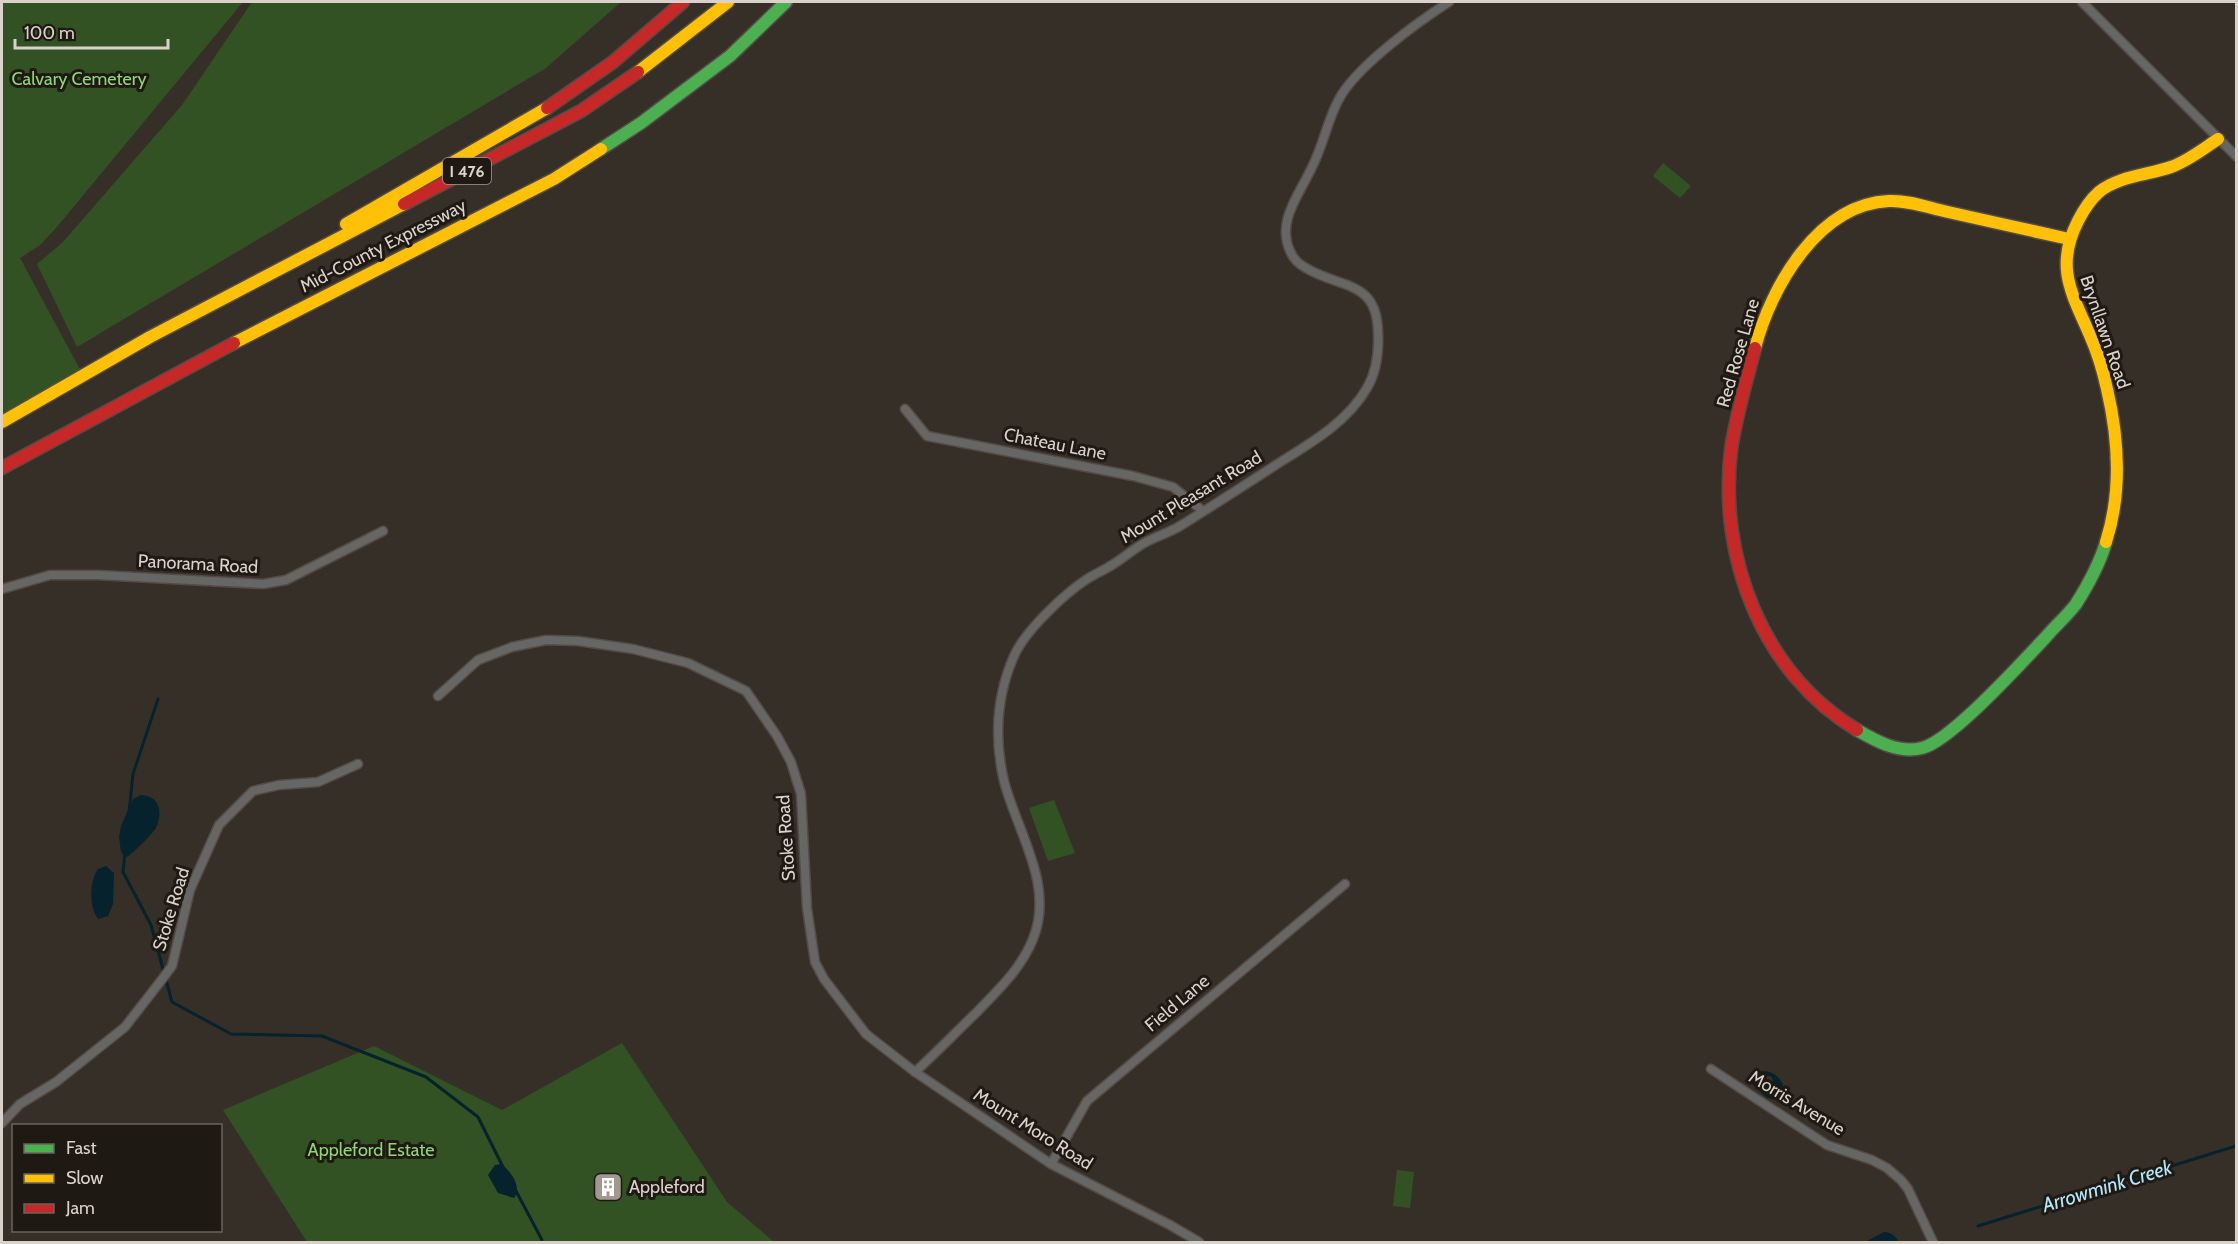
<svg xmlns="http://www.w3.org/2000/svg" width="2238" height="1244" viewBox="0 0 2238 1244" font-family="Cabin,sans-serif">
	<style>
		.green { fill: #335223 }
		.water { fill: #05222d; fill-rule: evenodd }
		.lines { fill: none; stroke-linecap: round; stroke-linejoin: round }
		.stream { stroke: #05222d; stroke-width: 3 }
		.street-casing { stroke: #534c46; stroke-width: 11 }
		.fast-casing { stroke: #534c46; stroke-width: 15 }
		.slow-casing { stroke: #534c46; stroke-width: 15 }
		.jam-casing { stroke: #534c46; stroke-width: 15 }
		.street { stroke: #666664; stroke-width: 8 }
		.fast { stroke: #4caf50; stroke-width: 12 }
		.slow { stroke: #ffc107; stroke-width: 12 }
		.jam { stroke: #c62828; stroke-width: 12 }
		.labels { text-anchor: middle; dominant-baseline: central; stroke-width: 6; stroke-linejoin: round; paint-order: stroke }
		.shield { fill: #1e1913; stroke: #a29a93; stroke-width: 1.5 }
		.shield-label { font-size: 16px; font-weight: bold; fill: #dad2ca }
		.park-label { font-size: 18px; fill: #90d773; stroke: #1e1913 }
		.street-label { font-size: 18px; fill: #dad2ca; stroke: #1e1913 }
		.poi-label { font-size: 18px; fill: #dad2ca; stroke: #1e1913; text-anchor: start }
		.water-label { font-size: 20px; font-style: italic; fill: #b4e7fc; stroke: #1e1913 }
	</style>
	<rect width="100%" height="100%" fill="#362f28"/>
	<g class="green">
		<polygon points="2,2 243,2 56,228 40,245 20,258 83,375 2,422"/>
		<polygon points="252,2 621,2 546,68 77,347 37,264 63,242 182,105"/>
		<polygon points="1663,163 1691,186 1680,198 1653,176"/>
		<polygon points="1054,800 1075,853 1048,861 1029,808"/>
		<polygon points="622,1043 727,1202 773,1241 788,1242 307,1242 223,1110 374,1046 502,1110"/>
		<polygon points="1397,1170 1414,1172 1410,1208 1393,1206"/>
	</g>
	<g class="water">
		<path d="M141,795C158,796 163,809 157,826C153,834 134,852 127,857L121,852L119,837L121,826L133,799Z"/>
		<path d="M106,866L114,873L113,904L108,916L98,919C89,907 89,882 98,869Z"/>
		<path d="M1762,1071C1775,1071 1783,1080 1785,1092L1781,1100L1767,1098L1750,1082C1751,1075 1755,1073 1762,1071ZM1763,1074L1772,1077L1774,1087L1765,1090L1760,1085L1759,1078Z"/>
		<path d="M501,1164C510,1170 523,1188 514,1198L498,1193L488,1175L495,1165Z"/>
		<path d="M1884,1232C1890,1232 1897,1236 1898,1242H1865Z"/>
	</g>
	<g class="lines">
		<g class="stream">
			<polyline points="129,812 133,774 158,699"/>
			<polyline points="125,852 123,872 151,925 172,1002 231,1034 322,1036 426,1077 478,1117 503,1167"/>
			<polyline points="516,1191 542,1240"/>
			<polyline points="1978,1226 2236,1146"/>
		</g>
		<g class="street-casing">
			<g id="street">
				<polyline points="2082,2 2236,156"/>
				<polyline points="905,409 927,436 1133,476 1173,487 1203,511"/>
				<polyline points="2,589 50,575 98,575 263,584 286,580 383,531"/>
				<polyline points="438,696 478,660 512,647 546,640 578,641 633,649 688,663 746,691 777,736 791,762 801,794 807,908 815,962 824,979 866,1034 915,1072 1051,1164 1170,1225 1199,1242"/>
				<polyline points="1711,1069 1827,1145 1872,1160 1887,1168 1901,1180 1908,1189 1933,1242"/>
				<path d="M915,1072C936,1053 956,1032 977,1012C998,990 1021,969 1033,939C1055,885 1017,832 1004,781C994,738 996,697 1014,656C1025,631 1064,594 1087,579C1095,574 1104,570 1112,565C1122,559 1131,551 1141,545C1153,537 1167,534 1180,526C1214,505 1248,483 1282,461C1314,441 1348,421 1367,388C1377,371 1379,351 1378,332C1377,280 1341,289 1306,268C1299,264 1294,260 1291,253C1275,222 1300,194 1312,167C1323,146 1327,122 1338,101C1354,68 1418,22 1449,2"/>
				<polyline points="2,1123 20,1104 56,1082 125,1027 163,978 172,966 190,890 219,825 253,791 279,785 318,782 358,764"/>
				<polyline points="1051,1164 1087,1101 1345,884"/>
			</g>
		</g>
		<g class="fast-casing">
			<g id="fast">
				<polyline points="601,149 641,123 730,56 786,2"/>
				<path d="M1857,730C1876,741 1899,754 1922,748C1951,741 2022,662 2045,638C2055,626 2067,616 2076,604C2088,585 2100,563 2106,542"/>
			</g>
		</g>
		<g class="slow-casing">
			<g id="slow">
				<polyline points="638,72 728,2"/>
				<polyline points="346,224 547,108"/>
				<polyline points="234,343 554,179 601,149"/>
				<path d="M1755,348C1771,287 1818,204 1889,201C1908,200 1929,208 1948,212C1988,221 2029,230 2069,239"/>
				<polyline points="2,422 150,337 404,204"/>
				<path d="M2106,542C2122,492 2119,440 2107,389C2103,370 2097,351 2089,333C2071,292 2055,266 2078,221C2083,211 2090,200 2099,192C2119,176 2148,175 2171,167C2188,161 2203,149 2218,139"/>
			</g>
		</g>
		<g class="jam-casing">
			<g id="jam">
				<polyline points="547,108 613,62 683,2"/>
				<polyline points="404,204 581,111 638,72"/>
				<path d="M1755,348C1747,379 1735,419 1731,450C1718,557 1762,673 1857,730"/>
				<polyline points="2,468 234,343"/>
			</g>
		</g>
		<use href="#street" class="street"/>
		<use href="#fast" class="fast"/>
		<use href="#slow" class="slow"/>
		<use href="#jam" class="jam"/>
	</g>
	<defs>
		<g id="building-square" transform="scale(1.5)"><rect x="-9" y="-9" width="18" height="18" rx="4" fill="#a19991" stroke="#1e1913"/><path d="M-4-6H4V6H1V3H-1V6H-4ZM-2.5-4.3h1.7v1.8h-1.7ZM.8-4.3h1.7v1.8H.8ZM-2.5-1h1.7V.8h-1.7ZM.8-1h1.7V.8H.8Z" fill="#fff"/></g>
	</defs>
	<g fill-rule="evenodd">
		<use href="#building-square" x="608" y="1187"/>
	</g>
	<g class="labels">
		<rect class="shield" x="443" y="158" width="48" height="26" rx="4.5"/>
		<g class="shield-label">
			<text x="467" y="171">I 476</text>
		</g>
		<g class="park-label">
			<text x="79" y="79">Calvary Cemetery</text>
			<text x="371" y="1150">Appleford Estate</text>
		</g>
		<g class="street-label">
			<text transform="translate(383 246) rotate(-27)">Mid-County Expressway</text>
			<text transform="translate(2105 332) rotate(71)">Brynllawn Road</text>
			<text transform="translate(1738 353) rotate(-74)">Red Rose Lane</text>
			<text transform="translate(1055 444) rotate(11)">Chateau Lane</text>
			<text transform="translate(1191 497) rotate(-31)">Mount Pleasant Road</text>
			<text transform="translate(198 564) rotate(3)">Panorama Road</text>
			<text transform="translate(786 838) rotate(-94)">Stoke Road</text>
			<text transform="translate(171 909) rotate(-73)">Stoke Road</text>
			<text transform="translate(1177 1003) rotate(-40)">Field Lane</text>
			<text transform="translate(1797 1103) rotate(31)">Morris Avenue</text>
			<text transform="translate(1033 1129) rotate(32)">Mount Moro Road</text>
		</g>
		<g class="poi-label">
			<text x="629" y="1187">Appleford</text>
		</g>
		<g class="water-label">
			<text transform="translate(2107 1186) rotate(-17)">Arrowmink Creek</text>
		</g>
	</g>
	<rect width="2238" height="1244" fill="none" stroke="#dad2ca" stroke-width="6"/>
	<rect x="12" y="1124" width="210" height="108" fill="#1e1913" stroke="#69635c" stroke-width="1.5"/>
	<rect x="24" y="1144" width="30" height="9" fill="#4caf50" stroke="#69635c" stroke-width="1.5"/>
	<text x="66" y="1154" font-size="18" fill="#dad2ca">Fast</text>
	<rect x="24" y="1174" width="30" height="9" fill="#ffc107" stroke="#69635c" stroke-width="1.5"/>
	<text x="66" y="1184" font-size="18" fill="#dad2ca">Slow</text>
	<rect x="24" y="1204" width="30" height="9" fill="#c62828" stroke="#69635c" stroke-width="1.5"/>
	<text x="66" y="1214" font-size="18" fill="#dad2ca">Jam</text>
	<path d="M15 39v9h153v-9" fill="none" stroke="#dad2ca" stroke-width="3"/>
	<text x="24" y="39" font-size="18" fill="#dad2ca" stroke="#1e1913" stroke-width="4.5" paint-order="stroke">100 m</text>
</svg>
